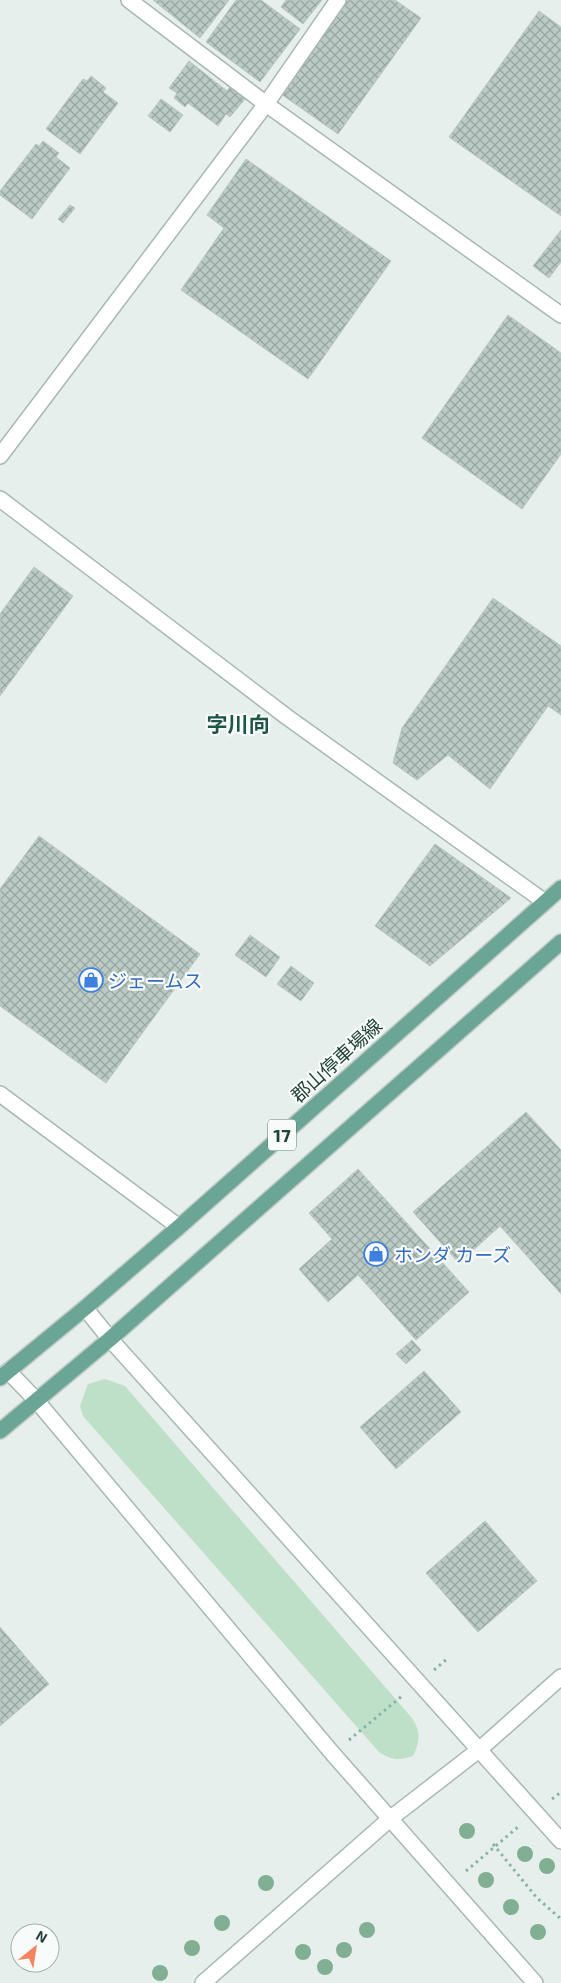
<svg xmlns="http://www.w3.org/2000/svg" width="561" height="1983" viewBox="0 0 561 1983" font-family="'Exo 2','Noto Sans JP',sans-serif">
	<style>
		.green { fill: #bfe0c8 }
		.building { fill: url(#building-cross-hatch); stroke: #b8c9c2 }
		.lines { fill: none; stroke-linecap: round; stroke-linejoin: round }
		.minor-casing { stroke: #a8b8b2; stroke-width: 18 }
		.tertiary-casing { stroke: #a8b8b2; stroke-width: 18 }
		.primary-casing { stroke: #c2cac8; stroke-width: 18 }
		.path { stroke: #86b3a5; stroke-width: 3; stroke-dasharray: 2.5 4; stroke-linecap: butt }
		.minor { stroke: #fff; stroke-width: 15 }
		.tertiary { stroke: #fff; stroke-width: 15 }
		.primary { stroke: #6aa596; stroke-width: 15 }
		.tree { fill: #80af93 }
		.labels { text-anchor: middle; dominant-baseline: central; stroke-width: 4.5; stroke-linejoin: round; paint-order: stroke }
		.shield { fill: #f7fbf9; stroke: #637a73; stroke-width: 1 }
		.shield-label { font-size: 18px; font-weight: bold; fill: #24423a }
		.shop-label { font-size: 19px; fill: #366cbe; stroke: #f7fbf9; text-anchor: start }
		.street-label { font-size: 19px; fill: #24423a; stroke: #f7fbf9 }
		.quarter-label { font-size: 21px; font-weight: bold; fill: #1f5548; stroke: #f7fbf9 }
	</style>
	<defs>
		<pattern id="building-cross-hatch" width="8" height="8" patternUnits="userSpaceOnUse" patternTransform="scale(1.25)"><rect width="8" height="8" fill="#bbcac4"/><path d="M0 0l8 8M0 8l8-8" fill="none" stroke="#98a6a0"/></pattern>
	</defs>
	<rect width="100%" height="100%" fill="#e6efeb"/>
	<path class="green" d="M105,1379L125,1386L412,1718C421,1732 420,1741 413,1756C399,1761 391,1760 379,1752L83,1416L80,1406L88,1384Z"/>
	<g class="building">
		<polygon points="153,0 229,0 200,38"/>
		<polygon points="236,0 261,0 300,29 260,82 206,42"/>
		<polygon points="286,0 322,0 303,24 281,7"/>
		<polygon points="348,0 395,0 421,18 338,134 281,94"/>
		<polygon points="539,11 561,27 561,216 449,137"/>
		<polygon points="189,61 227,91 230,87 245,99 230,117 226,114 218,126 188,103 185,107 174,98 177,93 169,88"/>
		<polygon points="91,76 106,88 103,92 118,103 80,154 46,129 83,79 87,81"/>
		<polygon points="161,99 183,115 170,132 148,116"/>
		<polygon points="43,141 59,153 56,157 70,168 32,219 0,195 0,191 36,144 39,146"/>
		<polygon points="246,159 391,261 308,379 181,290 224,228 207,215"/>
		<polygon points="70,205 75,208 63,223 58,219"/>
		<polygon points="561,230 561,262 549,278 533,266"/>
		<polygon points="508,315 561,353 561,454 522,509 422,438"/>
		<polygon points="34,567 73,596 0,696 0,614"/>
		<polygon points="493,598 561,646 561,715 548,706 490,789 448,755 417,780 393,763 402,728"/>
		<polygon points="39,836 200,954 106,1083 0,1006 0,889"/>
		<polygon points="435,844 511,898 430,966 375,926"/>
		<polygon points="250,935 280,957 266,977 235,955"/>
		<polygon points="291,966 314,983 301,1001 277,984"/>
		<polygon points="526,1112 561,1150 561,1294 500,1226 459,1263 413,1212"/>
		<polygon points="358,1169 469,1292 416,1340 358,1275 328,1302 299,1269 332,1239 309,1213"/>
		<polygon points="412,1340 421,1350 406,1364 396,1354"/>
		<polygon points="424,1371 461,1412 396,1469 360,1427"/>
		<polygon points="485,1521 537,1581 478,1632 426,1573"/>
		<polygon points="0,1627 49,1684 0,1726"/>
	</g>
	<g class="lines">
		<g class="minor-casing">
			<g id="minor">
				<polyline points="129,0 266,104 561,315"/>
				<polyline points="0,456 266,104 338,0"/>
				<polyline points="0,499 287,717 545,902"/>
				<polyline points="0,1094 179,1227"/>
				<polyline points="85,1308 110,1339 561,1841"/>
				<polyline points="8,1371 36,1400 333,1754 535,1983"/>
			</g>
		</g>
		<g class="tertiary-casing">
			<polyline id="tertiary" points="203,1983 391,1818 480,1749 561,1677"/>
		</g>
		<g class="primary-casing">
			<g id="primary">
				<polyline points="0,1378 85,1308 179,1227 561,888"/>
				<polyline points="0,1431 110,1339 561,942"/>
			</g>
		</g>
		<g class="path">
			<polyline points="434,1670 447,1659"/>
			<polyline points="349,1740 402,1696"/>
			<polyline points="552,1799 561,1792"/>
			<polyline points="493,1844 537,1898 561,1919"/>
			<polyline points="466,1871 518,1827"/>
		</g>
		<use href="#minor" class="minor"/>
		<use href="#tertiary" class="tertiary"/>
		<use href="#primary" class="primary"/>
	</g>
	<g class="tree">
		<circle cx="467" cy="1831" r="8"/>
		<circle cx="525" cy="1854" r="8"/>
		<circle cx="547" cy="1866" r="8"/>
		<circle cx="486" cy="1880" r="8"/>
		<circle cx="266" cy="1883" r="8"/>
		<circle cx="511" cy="1907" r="8"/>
		<circle cx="222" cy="1923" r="8"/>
		<circle cx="367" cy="1930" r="8"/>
		<circle cx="538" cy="1932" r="8"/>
		<circle cx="192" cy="1948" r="8"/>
		<circle cx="344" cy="1950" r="8"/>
		<circle cx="303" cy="1952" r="8"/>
		<circle cx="325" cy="1967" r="8"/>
		<circle cx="160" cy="1973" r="8"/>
	</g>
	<defs>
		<g id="shop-ring" transform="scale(1.25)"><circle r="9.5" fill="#f7fbf9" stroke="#3f7fe0" stroke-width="1.5"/><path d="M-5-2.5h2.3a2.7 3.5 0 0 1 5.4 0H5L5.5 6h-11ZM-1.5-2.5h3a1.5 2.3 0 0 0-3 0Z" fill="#3f7fe0"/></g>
	</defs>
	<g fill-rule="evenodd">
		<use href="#shop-ring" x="91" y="980"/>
		<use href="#shop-ring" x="376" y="1254"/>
	</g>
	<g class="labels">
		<rect class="shield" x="268" y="1119.5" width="28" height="31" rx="4"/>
		<g class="shield-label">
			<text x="282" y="1135">17</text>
		</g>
		<g class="shop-label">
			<text x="108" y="980">ジェームス</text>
			<text x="394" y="1254">ホンダ カーズ</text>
		</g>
		<g class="street-label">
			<text transform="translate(336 1060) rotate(-42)">郡山停車場線</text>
		</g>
		<g class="quarter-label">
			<text x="238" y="723">字川向</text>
		</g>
	</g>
	<g transform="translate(35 1948) rotate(30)"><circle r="24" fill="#f7fbf9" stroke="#a3b1ad"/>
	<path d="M0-4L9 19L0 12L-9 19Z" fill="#f4845f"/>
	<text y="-8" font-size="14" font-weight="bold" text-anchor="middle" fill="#24423a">N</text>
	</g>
</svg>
